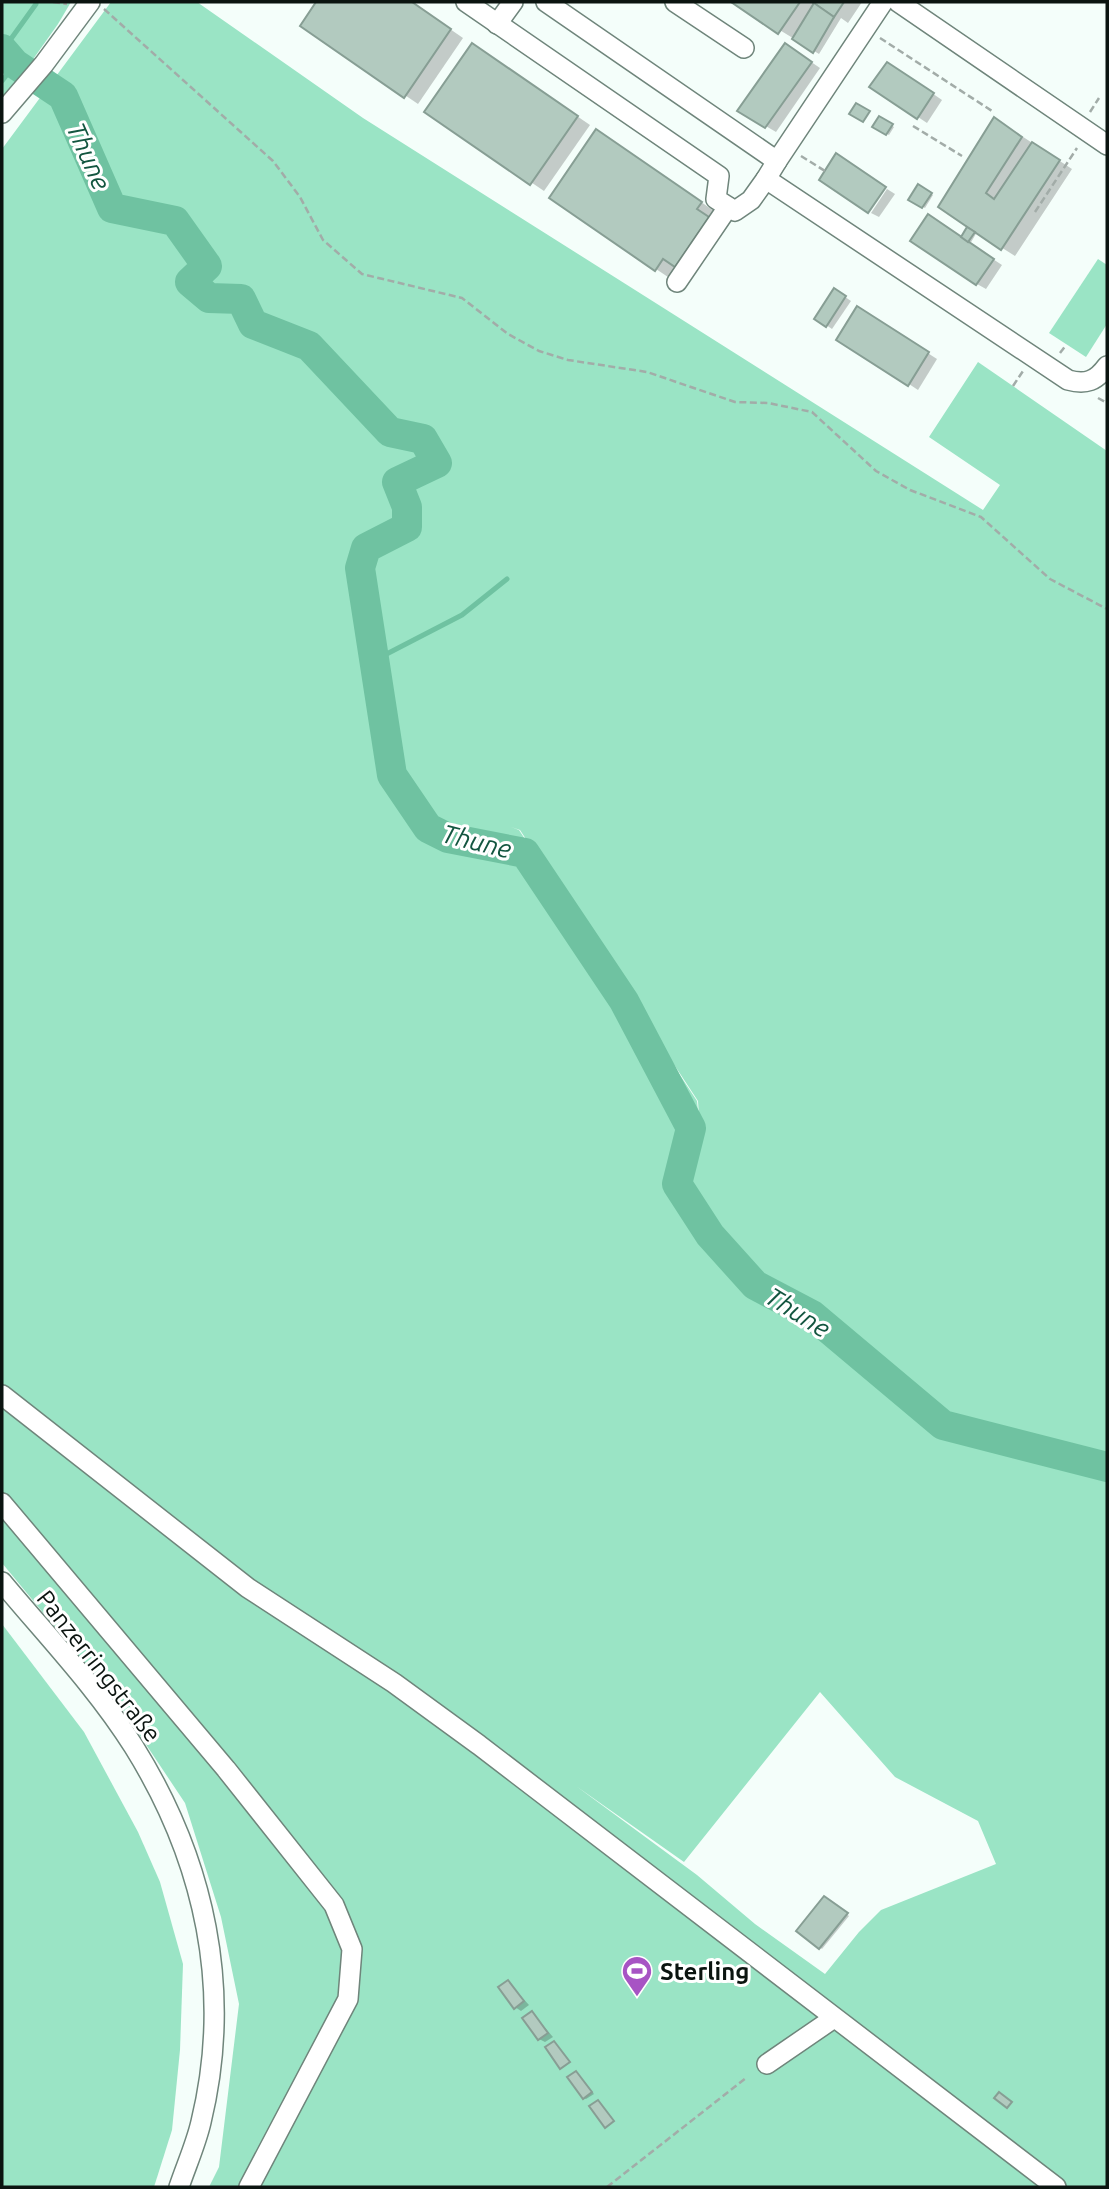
<svg xmlns="http://www.w3.org/2000/svg" width="1109" height="2189" viewBox="0 0 1109 2189" font-family="Ubuntu,sans-serif">
	<style>
		.green { fill: #9ae4c5; fill-rule: evenodd }
		.shadow { fill: #0003 }
		.lines { fill: none; stroke-linecap: round; stroke-linejoin: round }
		.stream { stroke: #6fc2a1; stroke-width: 5 }
		.river { stroke: #6fc2a1; stroke-width: 30 }
		.building { fill: #b2cabf; stroke: #879e94; stroke-width: 2 }
		.minor-casing { stroke: #6f857b; stroke-width: 22 }
		.path { stroke: #a2aca8; stroke-width: 2.5; stroke-dasharray: 7 3.5; stroke-linecap: butt }
		.minor { stroke: #fff; stroke-width: 19 }
		.labels { text-anchor: middle; dominant-baseline: central; stroke-width: 6; stroke-linejoin: round; paint-order: stroke }
		.street-label { font-size: 24px; fill: #0b1410; stroke: #fff }
		.poi-label { font-size: 24px; font-weight: bold; fill: #0b1410; stroke: #fff; text-anchor: start }
		.water-label { font-size: 26px; font-style: italic; fill: #135640; stroke: #fff }
	</style>
	<rect width="100%" height="100%" fill="#f4fefa"/>
	<g class="green">
		<polygon points="2,2 71,2 58,24 2,103"/>
		<path d="M111,2H197L363,118L983,510L1000,485L929,437L978,362L1107,451V2187H209L219,2167L239,2004L221,1917L185,1803L121,1707L2,1563V149ZM511,827L520,830L698,1101L700,1132L697,1101L519,830ZM820,1692L895,1777L978,1821L996,1864L881,1910L859,1932L825,1974L755,1924L697,1875L576,1786L684,1862Z"/>
		<polygon points="1098,259 1107,265 1107,324 1086,357 1049,333"/>
		<polygon points="2,1624 84,1732 138,1832 160,1882 183,1964 180,2050 172,2130 154,2187 2,2187"/>
	</g>
	<g class="shadow">
		<polygon points="318,2 411,2 463,38 418,104 302,25"/>
		<polygon points="734,2 862,2 848,23 841,18 819,54"/>
		<polygon points="795,51 820,68 776,132 740,111"/>
		<polygon points="485,53 590,125 544,191 427,111"/>
		<polygon points="897,69 942,100 927,123 918,117"/>
		<polygon points="879,118 894,127 889,135 875,127"/>
		<polygon points="1008,127 1072,169 1015,256 977,232 970,244 1002,265 986,289 977,284 962,238 970,227"/>
		<polygon points="609,138 714,211 709,218 721,226 689,273 676,266 668,277 656,269"/>
		<polygon points="919,186 933,195 925,208 911,199"/>
		<polygon points="887,189 895,194 879,217 871,213"/>
		<polygon points="835,290 851,301 832,329 816,318"/>
		<polygon points="867,314 937,359 918,390 909,384"/>
		<polygon points="824,1898 849,1916 822,1949 798,1931"/>
		<polygon points="508,1982 529,2005 521,2011 515,2007"/>
		<polygon points="532,2013 553,2037 545,2042 539,2039"/>
		<polygon points="576,2073 594,2094 586,2099 584,2098"/>
	</g>
	<g class="lines">
		<g class="stream">
			<polyline points="3,50 36,4"/>
			<polyline points="2,81 15,64"/>
			<polyline points="375,660 462,615 507,579"/>
		</g>
		<polyline class="river" points="2,49 15,64 63,96 112,208 175,221 207,266 190,282 209,298 241,299 253,324 309,346 390,432 423,439 437,463 397,482 407,507 407,527 366,548 360,568 392,775 428,828 448,838 525,853 624,1001 691,1128 677,1184 710,1235 755,1285 812,1315 943,1425 1107,1467"/>
	</g>
	<g class="building">
		<polygon points="316,2 412,2 451,29 404,98 300,26"/>
		<polygon points="731,2 800,2 778,34"/>
		<polygon points="812,2 844,2 834,17"/>
		<polygon points="814,3 834,17 813,53 792,39"/>
		<polygon points="472,43 578,116 530,185 424,112"/>
		<polygon points="785,43 812,62 765,128 737,111"/>
		<polygon points="887,62 934,93 917,119 869,87"/>
		<polygon points="856,103 870,111 863,122 849,114"/>
		<polygon points="879,116 893,124 886,135 872,127"/>
		<polygon points="994,117 1022,137 986,193 994,199 1032,142 1060,160 1001,250 938,207"/>
		<polygon points="596,129 702,202 697,209 709,217 675,267 663,259 655,271 549,198"/>
		<polygon points="836,153 886,187 868,213 819,180"/>
		<polygon points="918,184 932,193 922,208 908,200"/>
		<polygon points="928,214 994,259 976,285 910,241"/>
		<polygon points="967,227 975,232 968,242 961,237"/>
		<polygon points="834,288 846,296 826,327 814,319"/>
		<polygon points="857,306 929,352 908,386 836,340"/>
		<polygon points="824,1896 848,1913 819,1949 796,1931"/>
		<polygon points="508,1980 524,2001 514,2009 498,1987"/>
		<polygon points="532,2011 548,2033 538,2040 522,2018"/>
		<polygon points="554,2041 570,2062 560,2069 545,2047"/>
		<polygon points="576,2071 592,2092 583,2099 567,2077"/>
		<polygon points="999,2092 1012,2102 1007,2108 994,2098"/>
		<polygon points="598,2100 614,2121 605,2128 589,2106"/>
	</g>
	<g class="lines">
		<g class="minor-casing">
			<g id="minor">
				<polyline points="466,2 719,176 716,199 735,211 751,200 766,179"/>
				<polyline points="546,2 777,161 883,2"/>
				<polyline points="675,2 744,48"/>
				<polyline points="898,2 1107,145"/>
				<polyline points="497,24 513,2"/>
				<polyline points="2,113 44,64 90,2"/>
				<path d="M777,161L766,179L1068,380C1086,385 1096,381 1107,366"/>
				<polyline points="677,282 728,207"/>
				<polyline points="2,1395 248,1588 394,1683 479,1745 1056,2187"/>
				<polyline points="2,1503 226,1769 334,1905 352,1949 348,1999 249,2187"/>
				<path d="M2,1582C47,1636 97,1688 134,1747C205,1861 233,1990 201,2122C196,2144 186,2166 179,2187"/>
				<polyline points="767,2064 834,2018"/>
			</g>
		</g>
		<g class="path">
			<polyline points="53,2 67,4"/>
			<polyline points="104,9 273,161 300,197 323,240 362,274 462,298 508,334 539,351 568,360 647,372 735,402 768,403 812,412 876,471 910,490 981,517 1050,579 1107,609"/>
			<polyline points="880,38 992,111"/>
			<polyline points="1090,112 1099,98"/>
			<polyline points="913,126 962,156"/>
			<polyline points="801,156 825,171"/>
			<polyline points="1035,212 1077,148"/>
			<polyline points="1060,353 1066,345"/>
			<polyline points="1013,386 1023,371"/>
			<polyline points="1098,398 1107,403"/>
			<polyline points="607,2187 746,2078"/>
		</g>
		<use href="#minor" class="minor"/>
	</g>
	<defs>
		<g id="stadium-pin" transform="scale(1.575)"><path d="M0 17L-7.5 6A9.5 9.5 0 1 1 7.5 6Z" fill="#a754c4" stroke="#fff"/><path d="M0-5a6.5 5 0 1 0 0 10a6.5 5 0 1 0 0-10ZM-3.5-1.8h7v3.6h-7Z" fill="#fff"/></g>
	</defs>
	<g fill-rule="evenodd">
		<use href="#stadium-pin" x="637" y="1971"/>
	</g>
	<g class="labels">
		<g class="street-label">
			<text transform="translate(99 1666) rotate(52)">Panzerringstraße</text>
		</g>
		<g class="poi-label">
			<text x="660" y="1971">Sterling</text>
		</g>
		<g class="water-label">
			<text transform="translate(89 156) rotate(66)">Thune</text>
			<text transform="translate(477 841) rotate(14)">Thune</text>
			<text transform="translate(798 1312) rotate(32)">Thune</text>
		</g>
	</g>
	<rect width="1109" height="2189" fill="none" stroke="#0b1410" stroke-width="7"/>
</svg>
